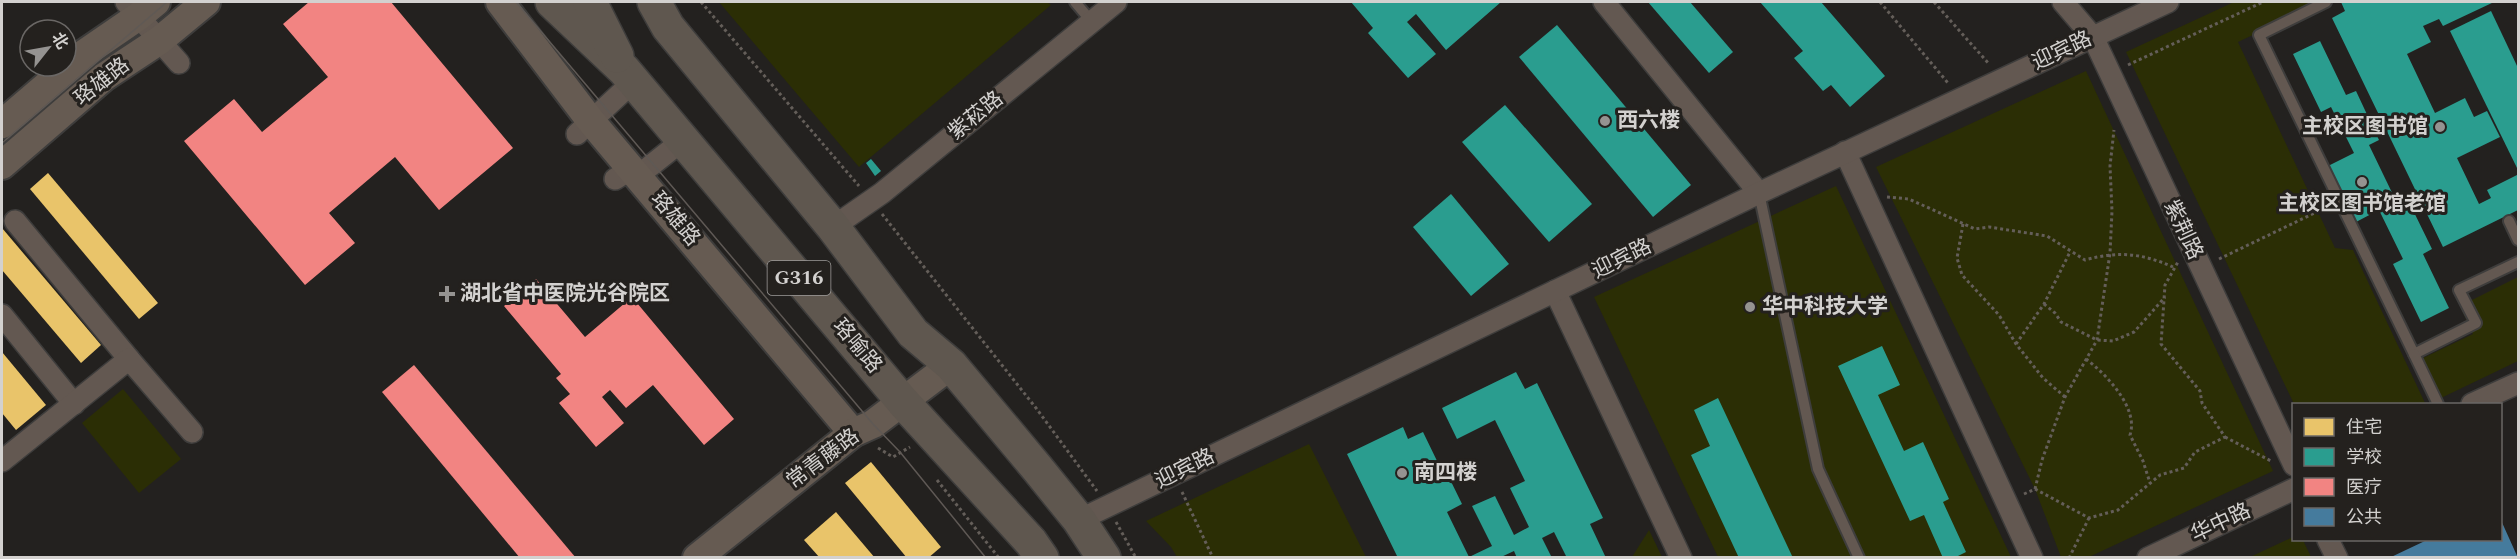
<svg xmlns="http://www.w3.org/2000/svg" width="2520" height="559" viewBox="0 0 2520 559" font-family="Spectral,'Noto Sans SC',serif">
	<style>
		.green { fill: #2b2e05 }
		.homes { fill: #e9c46a }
		.schools { fill: #2a9d8f }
		.health { fill: #f28482 }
		.public { fill: #457b9d }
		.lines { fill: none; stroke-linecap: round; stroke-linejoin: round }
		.lane-casing { stroke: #3e3d3c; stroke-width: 14 }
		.street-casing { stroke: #3e3d3c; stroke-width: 24 }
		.secondary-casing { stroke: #3e3d3c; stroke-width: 32 }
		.highway-casing { stroke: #3e3d3c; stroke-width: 36 }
		.path { stroke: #645e59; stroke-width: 3; stroke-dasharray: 3 3; stroke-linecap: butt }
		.lane { stroke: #635851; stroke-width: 10 }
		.street { stroke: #635851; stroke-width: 21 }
		.secondary { stroke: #665b52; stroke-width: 28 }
		.highway { stroke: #5f574f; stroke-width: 33 }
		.tram { stroke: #5f5955; stroke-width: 1.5 }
		.poi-dot { fill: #959391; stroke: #24211e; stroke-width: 2 }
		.labels { text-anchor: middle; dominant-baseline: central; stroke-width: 6; stroke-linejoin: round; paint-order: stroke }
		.shield { fill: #24211e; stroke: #9e9c9a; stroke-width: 1.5 }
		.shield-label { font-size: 20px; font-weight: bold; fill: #d3d1cf }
		.street-label { font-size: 21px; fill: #d3d1cf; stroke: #24211e }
		.poi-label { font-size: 21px; font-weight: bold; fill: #d3d1cf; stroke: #24211e; text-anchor: start }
	</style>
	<rect width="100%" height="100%" fill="#23211f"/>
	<g class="green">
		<polygon points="719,2 1047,2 1051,5 859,167"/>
		<polygon points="2234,2 2322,2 2238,42 2335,248 2353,250 2425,403 2422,404 2294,404 2126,52"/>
		<polygon points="2086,71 2273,471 2089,557 2061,557 2035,489 1876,167"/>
		<polygon points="1836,186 2011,557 1718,557 1594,297"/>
		<polygon points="2518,277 2518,361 2441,398 2421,359 2473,334 2460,306"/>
		<polygon points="123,389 181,459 139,493 82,423"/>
		<polygon points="1309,444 1366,557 1177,557 1171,547 1146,521"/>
		<polygon points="1649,530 1662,557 1632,557"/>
		<polygon points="2293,537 2294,540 2303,540 2311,557 2250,557"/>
	</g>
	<g class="homes">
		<polygon points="48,173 158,303 139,319 30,189"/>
		<polygon points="2,228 101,345 81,363 2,270"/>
		<polygon points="2,352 46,405 16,430 2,413"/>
		<polygon points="871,462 941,547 928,558 907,558 845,483"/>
		<polygon points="836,512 875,558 820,558 804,540"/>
	</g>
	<g class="schools">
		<polygon points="1351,2 1501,2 1446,50 1416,14 1407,22 1436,54 1408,78 1368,33 1373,28"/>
		<polygon points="1648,2 1690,2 1733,52 1709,73"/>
		<polygon points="1760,2 1821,2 1885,76 1850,107 1831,85 1823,91 1794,58 1803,51"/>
		<polygon points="2341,2 2494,2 2443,26 2439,19 2423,26 2431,42 2407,54 2435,113 2465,98 2474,117 2487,111 2500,137 2457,158 2479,204 2491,198 2487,190 2517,175 2518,210 2443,247 2332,18 2345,11"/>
		<polygon points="2491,11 2518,68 2518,170 2450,31"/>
		<polygon points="1557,25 1691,185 1653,217 1519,57"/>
		<polygon points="2320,41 2346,95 2356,91 2379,140 2369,145 2397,203 2407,198 2432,249 2423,254 2449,308 2421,322 2393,264 2403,259 2379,210 2356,222 2328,166 2354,153 2331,107 2321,112 2293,54"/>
		<polygon points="1505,105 1592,204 1549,242 1462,142"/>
		<polygon points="871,159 881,171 875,176 866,163"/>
		<polygon points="1451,194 1509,264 1471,296 1413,227"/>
		<polygon points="1882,346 1900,385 1878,395 1904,451 1923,442 1949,499 1943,502 1966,552 1954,558 1943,558 1924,515 1910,521 1838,366"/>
		<polygon points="1516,372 1525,389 1537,383 1603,518 1590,524 1606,558 1567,558 1554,532 1542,538 1552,558 1517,558 1514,551 1499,558 1398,558 1347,454 1403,427 1408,439 1423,432 1439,465 1442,463 1462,504 1447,512 1469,557 1492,546 1472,506 1495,496 1514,535 1529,527 1510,488 1525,481 1495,420 1457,439 1442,408"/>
		<polygon points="1718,398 1793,558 1739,558 1691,455 1710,446 1694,410"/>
	</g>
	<g class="health">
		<polygon points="309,2 391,2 513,148 439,210 395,157 329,213 355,243 305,285 184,141 234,99 262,132 328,77 283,24"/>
		<polygon points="536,279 585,337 632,297 734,419 704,445 653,385 626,408 610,390 602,397 624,423 596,447 559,403 570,394 556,378 561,374 504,306"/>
		<polygon points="414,365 576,558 520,558 382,392"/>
	</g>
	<polygon class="public" points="2500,518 2518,558 2389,558 2427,540 2500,540"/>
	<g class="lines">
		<g class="lane-casing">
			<g id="lane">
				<polyline points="1075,2 1092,22"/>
				<polyline points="2326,2 2259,35 2414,354 2476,323 2459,290 2518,262"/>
				<polyline points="1759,193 1818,469 1859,558"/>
				<polyline points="2509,221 2518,240"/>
				<polyline points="2414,354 2438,404"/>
			</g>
		</g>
		<g class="street-casing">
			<g id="street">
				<polyline points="126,2 179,63"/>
				<polyline points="1604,2 1759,193"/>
				<polyline points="2063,2 2093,37 2294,465"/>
				<polyline points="577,134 634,81"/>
				<polyline points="1845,152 2032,558"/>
				<polyline points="615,179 623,174 639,175 683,140"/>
				<polyline points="15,221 129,359"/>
				<polyline points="833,227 882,193 1116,2"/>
				<polyline points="1555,291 1681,558"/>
				<polyline points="2,315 74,404"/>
				<polyline points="2472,404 2518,383"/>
				<polyline points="2,461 129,359 192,432"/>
				<polyline points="1079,520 1759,193 2168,2"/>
				<polyline points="2328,540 2337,558"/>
				<polyline points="2148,558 2294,489"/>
			</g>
		</g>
		<g class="secondary-casing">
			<g id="secondary">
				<polyline points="500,2 590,120 853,433"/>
				<polyline points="2,124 85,53 139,16 156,2"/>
				<polyline points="2,165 104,77 160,40 206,2"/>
				<polyline points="697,558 853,433 873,424 951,365"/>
			</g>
		</g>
		<g class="highway-casing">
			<g id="highway">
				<polyline points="552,2 624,70 903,402 1031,542 1042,558"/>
				<polyline points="590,2 617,56"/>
				<polyline points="654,2 668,27 833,227 913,333 951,365 1037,468 1079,520 1104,558"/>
			</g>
		</g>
		<g class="path">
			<polyline points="701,2 859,186"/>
			<polyline points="1880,2 1948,83"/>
			<polyline points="1934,2 1989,64"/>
			<polyline points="2128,65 2263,2"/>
			<path d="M1887,197L1909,199L1975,229L1989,227L2047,236L2085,260C2117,251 2142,253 2173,267"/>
			<polyline points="882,214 1036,408 1097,491"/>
			<polyline points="1963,224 1957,258 1962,275 1999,315 2016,344 2043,378 2065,397"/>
			<polyline points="2219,259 2327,207"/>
			<polyline points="2044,304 2055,313 2061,322 2097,340 2113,341 2134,332 2165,297"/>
			<polyline points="2016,344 2044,304 2070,252"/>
			<path d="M2086,359C2106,374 2139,408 2130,435L2143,461L2150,483"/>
			<polyline points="2225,437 2271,461"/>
			<polyline points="878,448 893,457 910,447"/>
			<polyline points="937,480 999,558"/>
			<polyline points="2035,489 2089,518 2118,510 2160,475 2184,468 2195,452 2225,437 2202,403 2200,391 2161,344 2165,285 2178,262"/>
			<polyline points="1182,492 1213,558"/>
			<polyline points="2024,494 2035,489 2042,460 2065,397 2097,340 2110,253 2112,211 2110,166 2114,130"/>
			<polyline points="1116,522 1136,558"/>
			<polyline points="2069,558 2089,518"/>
		</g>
		<use href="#lane" class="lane"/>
		<use href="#street" class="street"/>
		<use href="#secondary" class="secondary"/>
		<use href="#highway" class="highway"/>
		<g class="tram">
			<polyline points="516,2 873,424 900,452 986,558"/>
			<polyline points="2,143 167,2"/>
		</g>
	</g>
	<g class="poi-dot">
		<circle cx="1605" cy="121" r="6"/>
		<circle cx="2440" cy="127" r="6"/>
		<circle cx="2362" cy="182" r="6"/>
		<path d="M444 285h6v6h6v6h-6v6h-6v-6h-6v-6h6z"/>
		<circle cx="1750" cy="307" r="6"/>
		<circle cx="1402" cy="473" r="6"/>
	</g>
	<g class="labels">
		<rect class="shield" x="767.5" y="261" width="63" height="34" rx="4.5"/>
		<g class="shield-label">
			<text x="799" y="278">G316</text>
		</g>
		<g class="street-label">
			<text transform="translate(2062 51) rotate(-25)">迎宾路</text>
			<text transform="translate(102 82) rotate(-38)">珞雄路</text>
			<text transform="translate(976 116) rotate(-39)">紫菘路</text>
			<text transform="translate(675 219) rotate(50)">珞雄路</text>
			<text transform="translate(2183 230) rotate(65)">紫荆路</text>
			<text transform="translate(1622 259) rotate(-26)">迎宾路</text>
			<text transform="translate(857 346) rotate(50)">珞喻路</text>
			<text transform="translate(823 459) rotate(-37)">常青藤路</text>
			<text transform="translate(1185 469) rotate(-26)">迎宾路</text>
			<text transform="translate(2221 523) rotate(-25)">华中路</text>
		</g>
		<g class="poi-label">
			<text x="1617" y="121">西六楼</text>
			<text x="2428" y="127" text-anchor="end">主校区图书馆</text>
			<text x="2362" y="204" text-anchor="middle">主校区图书馆老馆</text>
			<text x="460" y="294">湖北省中医院光谷院区</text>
			<text x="1762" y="307">华中科技大学</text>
			<text x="1414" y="473">南四楼</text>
		</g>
	</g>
	<rect width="2520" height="559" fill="none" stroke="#d3d1cf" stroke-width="6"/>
	<rect x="2292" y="403" width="210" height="138" fill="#24211e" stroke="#6a6765" stroke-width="1.5"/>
	<rect x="2304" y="418" width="30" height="18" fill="#e9c46a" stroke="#6a6765" stroke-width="1.5"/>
	<text x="2346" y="433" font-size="18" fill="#d3d1cf">住宅</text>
	<rect x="2304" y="448" width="30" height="18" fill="#2a9d8f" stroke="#6a6765" stroke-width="1.5"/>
	<text x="2346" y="463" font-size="18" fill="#d3d1cf">学校</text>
	<rect x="2304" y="478" width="30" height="18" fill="#f28482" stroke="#6a6765" stroke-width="1.5"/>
	<text x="2346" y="493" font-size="18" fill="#d3d1cf">医疗</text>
	<rect x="2304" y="508" width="30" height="18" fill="#457b9d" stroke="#6a6765" stroke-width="1.5"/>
	<text x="2346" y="523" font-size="18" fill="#d3d1cf">公共</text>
	<g transform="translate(48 48) rotate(59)"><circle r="28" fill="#24211e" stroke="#6a6765" stroke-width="1.5"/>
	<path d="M0-4.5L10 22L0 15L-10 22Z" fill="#959391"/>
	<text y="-9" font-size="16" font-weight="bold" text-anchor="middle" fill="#d3d1cf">北</text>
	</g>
</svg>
